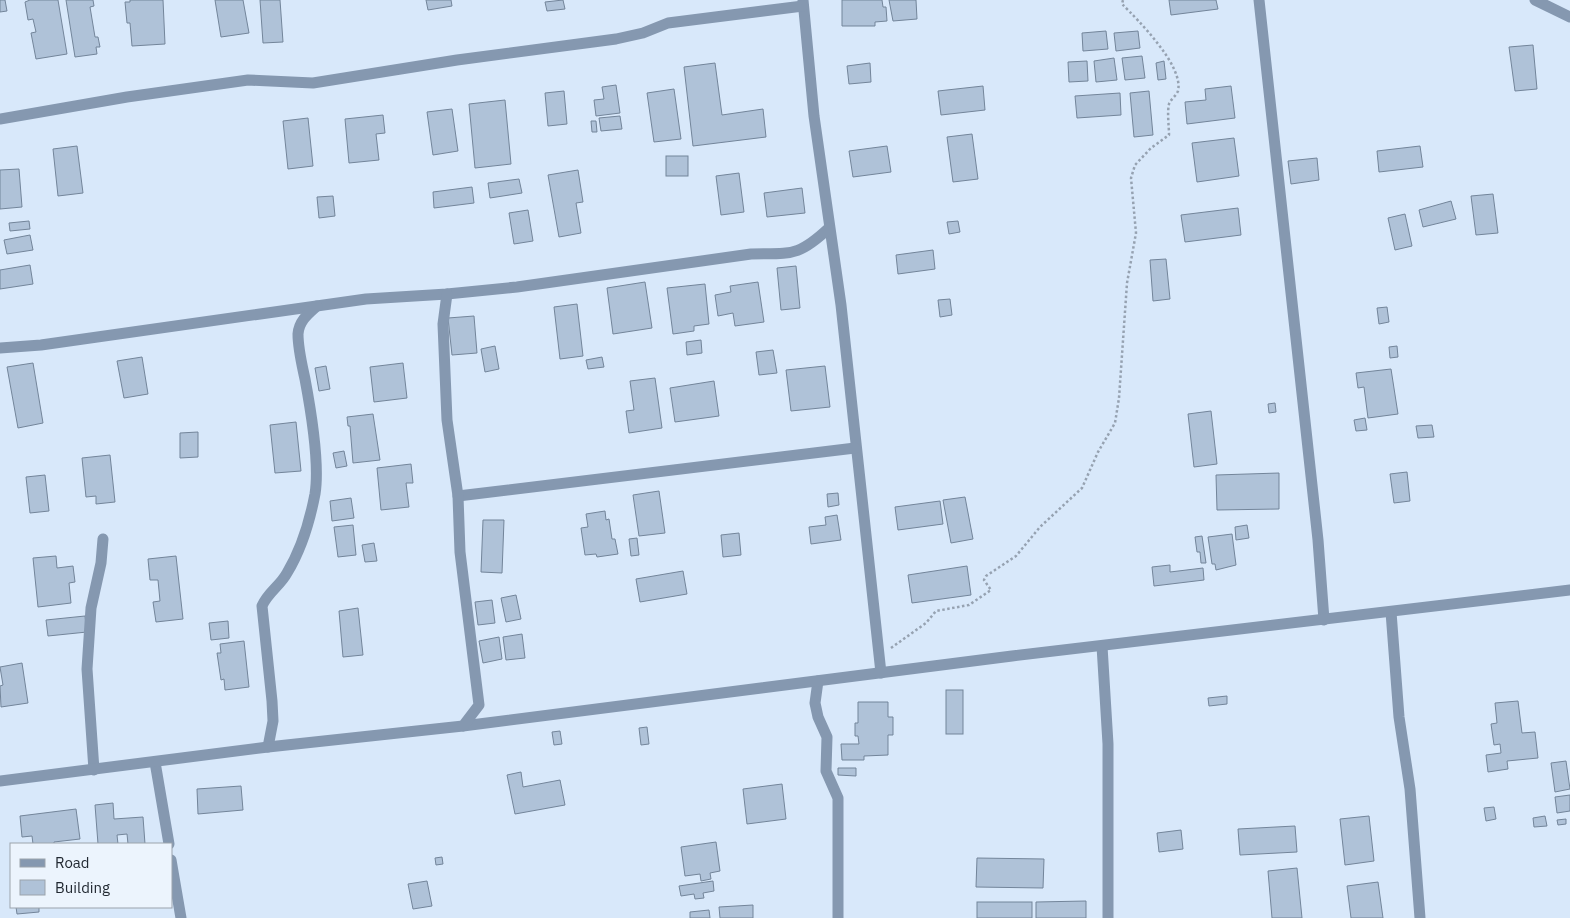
<svg xmlns="http://www.w3.org/2000/svg" width="1570" height="918" viewBox="0 0 1570 918" font-family="'IBM Plex Sans',sans-serif">
	<style>
		.building { fill: #afc2d8; stroke: #73859a }
		.lines { fill: none; stroke-linecap: round; stroke-linejoin: round }
		.path { stroke: #96a2b1; stroke-width: 2.5; stroke-dasharray: 2.5 2.5; stroke-linecap: butt }
		.minor { stroke: #8598b0; stroke-width: 11 }
	</style>
	<rect width="100%" height="100%" fill="#d8e8fa"/>
	<g class="building">
		<polygon points="0,0 5,0 7,11 0,12"/>
		<polygon points="30,0 58,0 67,54 36,59 31,33 36,32 33,19 28,20 25,2"/>
		<polygon points="66,0 93,0 94,6 90,7 95,37 98,37 100,47 96,47 97,54 75,57"/>
		<polygon points="130,0 163,0 165,44 132,46 130,23 127,23 125,2 130,2"/>
		<polygon points="215,0 243,0 249,33 221,37"/>
		<polygon points="260,0 280,0 283,42 263,43"/>
		<polygon points="426,0 451,0 452,6 428,10"/>
		<polygon points="563,0 565,9 547,11 545,2"/>
		<polygon points="842,0 882,0 883,7 886,7 887,21 875,22 875,26 842,26"/>
		<polygon points="889,0 916,0 917,19 893,21"/>
		<polygon points="1169,0 1216,0 1218,9 1171,15"/>
		<polygon points="1106,31 1108,49 1083,51 1082,33"/>
		<polygon points="1138,31 1140,48 1116,51 1114,33"/>
		<polygon points="1533,45 1537,89 1515,91 1509,47"/>
		<polygon points="1142,56 1145,78 1125,80 1122,58"/>
		<polygon points="1114,58 1117,80 1096,82 1094,61"/>
		<polygon points="1087,61 1088,81 1069,82 1068,62"/>
		<polygon points="1164,61 1166,79 1158,80 1156,63"/>
		<polygon points="715,63 722,115 763,109 766,137 693,146 684,67"/>
		<polygon points="870,63 871,82 849,84 847,66"/>
		<polygon points="616,85 620,113 596,116 594,100 604,99 602,87"/>
		<polygon points="983,86 985,110 941,115 938,91"/>
		<polygon points="1231,86 1235,118 1187,124 1185,102 1206,100 1205,89"/>
		<polygon points="674,89 681,139 654,142 647,93"/>
		<polygon points="564,91 567,124 548,126 545,93"/>
		<polygon points="1149,91 1153,135 1134,137 1130,93"/>
		<polygon points="1120,93 1121,115 1077,118 1075,96"/>
		<polygon points="505,100 511,164 475,168 469,104"/>
		<polygon points="452,109 458,151 433,155 427,112"/>
		<polygon points="383,115 385,133 376,134 379,160 349,163 345,119"/>
		<polygon points="620,116 622,129 601,131 599,118"/>
		<polygon points="308,118 313,166 288,169 283,121"/>
		<polygon points="591,121 596,121 597,132 592,132"/>
		<polygon points="972,134 978,179 953,182 947,137"/>
		<polygon points="1234,138 1239,176 1197,182 1192,143"/>
		<polygon points="77,146 83,193 58,196 53,149"/>
		<polygon points="887,146 891,172 853,177 849,151"/>
		<polygon points="1420,146 1423,167 1379,172 1377,151"/>
		<rect x="666" y="156" width="22" height="20"/>
		<polygon points="1317,158 1319,180 1291,184 1288,161"/>
		<polygon points="19,169 22,207 0,209 0,170"/>
		<polygon points="578,170 583,202 576,203 581,233 559,237 548,175"/>
		<polygon points="739,173 744,212 721,215 716,176"/>
		<polygon points="519,179 522,193 490,198 488,183"/>
		<polygon points="472,187 474,203 434,208 433,192"/>
		<polygon points="802,188 805,213 767,217 764,193"/>
		<polygon points="1493,194 1498,233 1476,235 1471,196"/>
		<polygon points="333,196 335,216 319,218 317,197"/>
		<polygon points="1451,201 1456,219 1423,227 1419,210"/>
		<polygon points="1238,208 1241,235 1185,242 1181,215"/>
		<polygon points="528,210 533,241 514,244 509,213"/>
		<polygon points="1405,214 1412,246 1395,250 1388,218"/>
		<polygon points="29,221 30,229 10,231 9,223"/>
		<polygon points="958,221 960,232 949,234 947,222"/>
		<polygon points="30,235 33,250 7,254 4,240"/>
		<polygon points="933,250 935,269 898,274 896,255"/>
		<polygon points="1166,259 1170,299 1153,301 1150,260"/>
		<polygon points="30,265 33,284 0,289 0,270"/>
		<polygon points="796,266 800,308 781,310 777,268"/>
		<polygon points="645,282 652,328 613,334 607,288"/>
		<polygon points="758,282 764,322 735,326 733,313 718,316 715,295 731,292 730,286"/>
		<polygon points="705,284 709,324 694,326 694,331 673,334 667,288"/>
		<polygon points="950,299 952,315 940,317 938,300"/>
		<polygon points="577,304 583,356 560,359 554,307"/>
		<polygon points="1387,307 1389,322 1379,324 1377,308"/>
		<polygon points="474,316 477,353 452,355 448,318"/>
		<polygon points="701,340 702,353 687,355 686,342"/>
		<polygon points="495,346 499,369 485,372 481,349"/>
		<polygon points="1397,346 1398,357 1390,358 1389,347"/>
		<polygon points="773,350 777,373 759,375 756,352"/>
		<polygon points="142,357 148,394 124,398 117,361"/>
		<polygon points="602,357 604,367 588,369 586,360"/>
		<polygon points="33,363 43,423 18,428 7,367"/>
		<polygon points="403,363 407,398 374,402 370,367"/>
		<polygon points="326,366 330,389 319,391 315,368"/>
		<polygon points="825,366 830,407 791,411 786,370"/>
		<polygon points="1391,369 1398,414 1368,418 1364,387 1358,388 1356,373"/>
		<polygon points="655,378 662,428 629,433 626,411 634,410 630,381"/>
		<polygon points="714,381 719,416 675,422 670,388"/>
		<polygon points="1275,403 1276,412 1269,413 1268,404"/>
		<polygon points="1211,411 1217,464 1194,467 1188,414"/>
		<polygon points="373,414 380,460 353,463 350,426 348,426 347,417"/>
		<polygon points="1365,418 1367,430 1356,431 1354,420"/>
		<polygon points="296,422 301,471 275,473 270,425"/>
		<polygon points="1432,425 1434,437 1418,438 1416,426"/>
		<polygon points="198,432 198,457 180,458 180,433"/>
		<polygon points="344,451 347,466 336,468 333,453"/>
		<polygon points="110,455 115,502 96,504 96,496 86,497 82,458"/>
		<polygon points="411,464 413,483 406,483 409,507 381,510 377,468"/>
		<polygon points="1407,472 1410,501 1394,503 1390,474"/>
		<polygon points="1279,473 1279,509 1217,510 1216,475"/>
		<polygon points="45,475 49,511 30,513 26,477"/>
		<polygon points="659,491 665,533 639,536 633,495"/>
		<polygon points="838,493 839,505 828,507 827,494"/>
		<polygon points="965,497 973,539 951,543 943,500"/>
		<polygon points="351,498 354,518 332,521 330,501"/>
		<polygon points="940,501 943,524 898,530 895,507"/>
		<polygon points="605,511 606,520 609,519 612,539 615,539 618,554 597,557 596,554 585,555 581,528 588,527 586,514"/>
		<polygon points="837,515 841,540 811,544 809,527 826,525 825,517"/>
		<polygon points="483,520 504,520 502,573 481,572"/>
		<polygon points="353,525 356,555 338,557 334,527"/>
		<polygon points="1247,525 1249,538 1236,540 1235,527"/>
		<polygon points="739,533 741,555 723,557 721,535"/>
		<polygon points="1232,534 1236,565 1216,570 1215,564 1212,564 1208,537"/>
		<polygon points="1202,536 1206,563 1201,563 1200,552 1197,552 1195,537"/>
		<polygon points="637,538 639,555 631,556 629,539"/>
		<polygon points="374,543 377,561 365,562 362,545"/>
		<polygon points="56,556 57,568 73,566 75,582 69,583 71,603 38,607 33,558"/>
		<polygon points="176,556 183,619 156,622 153,602 160,601 158,580 150,580 148,559"/>
		<polygon points="1170,565 1170,572 1203,568 1204,580 1154,586 1152,567"/>
		<polygon points="967,566 971,595 912,603 908,575"/>
		<polygon points="683,571 687,594 640,602 636,579"/>
		<polygon points="516,595 521,619 506,622 501,598"/>
		<polygon points="492,600 495,623 478,625 475,602"/>
		<polygon points="358,608 363,655 343,657 339,611"/>
		<polygon points="85,616 87,632 48,636 46,620"/>
		<polygon points="228,621 229,638 211,640 209,623"/>
		<polygon points="522,634 525,658 506,660 503,637"/>
		<polygon points="499,637 502,659 483,663 479,641"/>
		<polygon points="244,641 249,687 225,690 224,679 221,680 217,653 221,653 220,644"/>
		<polygon points="22,663 28,703 1,707 0,686 3,685 0,667"/>
		<rect x="946" y="690" width="17" height="44"/>
		<polygon points="1227,696 1227,704 1209,706 1208,698"/>
		<polygon points="1518,701 1522,733 1535,732 1538,758 1507,761 1508,769 1488,772 1486,755 1501,753 1500,744 1494,745 1491,724 1497,723 1495,703"/>
		<polygon points="858,702 888,702 888,717 893,717 893,735 888,735 888,755 864,756 864,760 842,760 841,744 859,744 858,736 855,736 855,723 858,723"/>
		<polygon points="647,727 649,744 641,745 639,728"/>
		<polygon points="560,731 562,744 554,745 552,732"/>
		<polygon points="1566,761 1570,789 1555,792 1551,763"/>
		<polygon points="838,768 856,768 856,776 838,775"/>
		<polygon points="521,772 523,787 560,780 565,805 515,814 507,775"/>
		<polygon points="782,784 786,819 747,824 743,789"/>
		<polygon points="241,786 243,810 198,814 197,789"/>
		<polygon points="1570,795 1570,811 1557,813 1555,797"/>
		<polygon points="113,803 114,819 143,817 145,844 128,844 127,834 117,835 118,844 98,844 95,805"/>
		<polygon points="1494,807 1496,819 1486,821 1484,808"/>
		<polygon points="76,809 80,839 54,842 54,844 33,844 32,836 22,837 20,816"/>
		<polygon points="1369,816 1374,861 1345,865 1340,819"/>
		<polygon points="1545,816 1547,826 1534,827 1533,818"/>
		<polygon points="1566,819 1566,824 1558,825 1557,820"/>
		<polygon points="1295,826 1297,852 1240,855 1238,829"/>
		<polygon points="1181,830 1183,849 1159,852 1157,833"/>
		<polygon points="716,842 720,871 710,873 711,879 701,881 700,874 685,876 681,847"/>
		<polygon points="442,857 443,864 436,865 435,858"/>
		<polygon points="977,858 1044,859 1043,888 976,887"/>
		<polygon points="1297,868 1302,918 1272,918 1268,871"/>
		<polygon points="427,881 432,906 413,909 408,884"/>
		<polygon points="713,881 714,891 703,893 704,898 695,899 694,894 681,896 679,886"/>
		<polygon points="1378,882 1383,918 1351,918 1347,886"/>
		<polygon points="1086,901 1086,918 1036,918 1036,902"/>
		<rect x="977" y="902" width="55" height="16"/>
		<polygon points="753,905 753,918 720,918 719,907"/>
		<polygon points="16,907 39,907 39,912 17,914"/>
		<polygon points="709,910 710,918 690,918 690,912"/>
	</g>
	<g class="lines">
		<path class="path" d="M891,648L926,623L936,611L969,605L991,590L984,580L986,576L1016,556L1040,527L1082,488L1098,452L1115,423L1119,398L1127,283L1136,233L1131,178L1135,165L1151,148L1169,135C1169,126 1167,113 1169,104C1171,99 1176,96 1178,91C1184,66 1138,20 1122,4L1123,0"/>
		<g class="minor">
			<polyline points="803,0 814,116 841,305 881,673"/>
			<polyline points="1259,0 1318,540 1324,620"/>
			<polyline points="1535,0 1570,17"/>
			<polyline points="0,119 127,97 248,80 313,83 457,60 616,39 643,33 668,23 803,6"/>
			<path d="M0,348L41,345L366,299L447,294L517,287L751,254C792,253 798,257 829,228"/>
			<polyline points="458,496 855,448"/>
			<polyline points="1391,612 1399,717 1410,789 1420,918"/>
			<polyline points="1102,646 1108,744 1108,918"/>
			<polyline points="818,681 815,703 818,717 827,737 826,771 838,798 838,918"/>
			<polyline points="463,726 1012,656 1570,590"/>
			<path d="M268,747L273,721L272,701L262,606C268,592 280,586 287,573C301,550 310,520 315,494C320,463 311,411 305,379C302,365 298,349 298,334C299,321 308,314 317,306"/>
			<polyline points="155,762 169,844"/>
			<polyline points="94,770 87,669 91,608 101,563 103,539"/>
			<polyline points="0,781 268,747 463,726 479,705 460,552 458,496 447,420 443,324 447,294"/>
			<polyline points="171,860 181,918"/>
		</g>
	</g>
	<rect x="10" y="843" width="162" height="65" fill="#ecf4fd" stroke="#9ba3ac"/>
	<rect x="20" y="859" width="25" height="8" fill="#8598b0" stroke="#9ba3ac"/>
	<text x="55" y="868" font-size="15" fill="#222932">Road</text>
	<rect x="20" y="880" width="25" height="15" fill="#afc2d8" stroke="#9ba3ac"/>
	<text x="55" y="893" font-size="15" fill="#222932">Building</text>
</svg>
